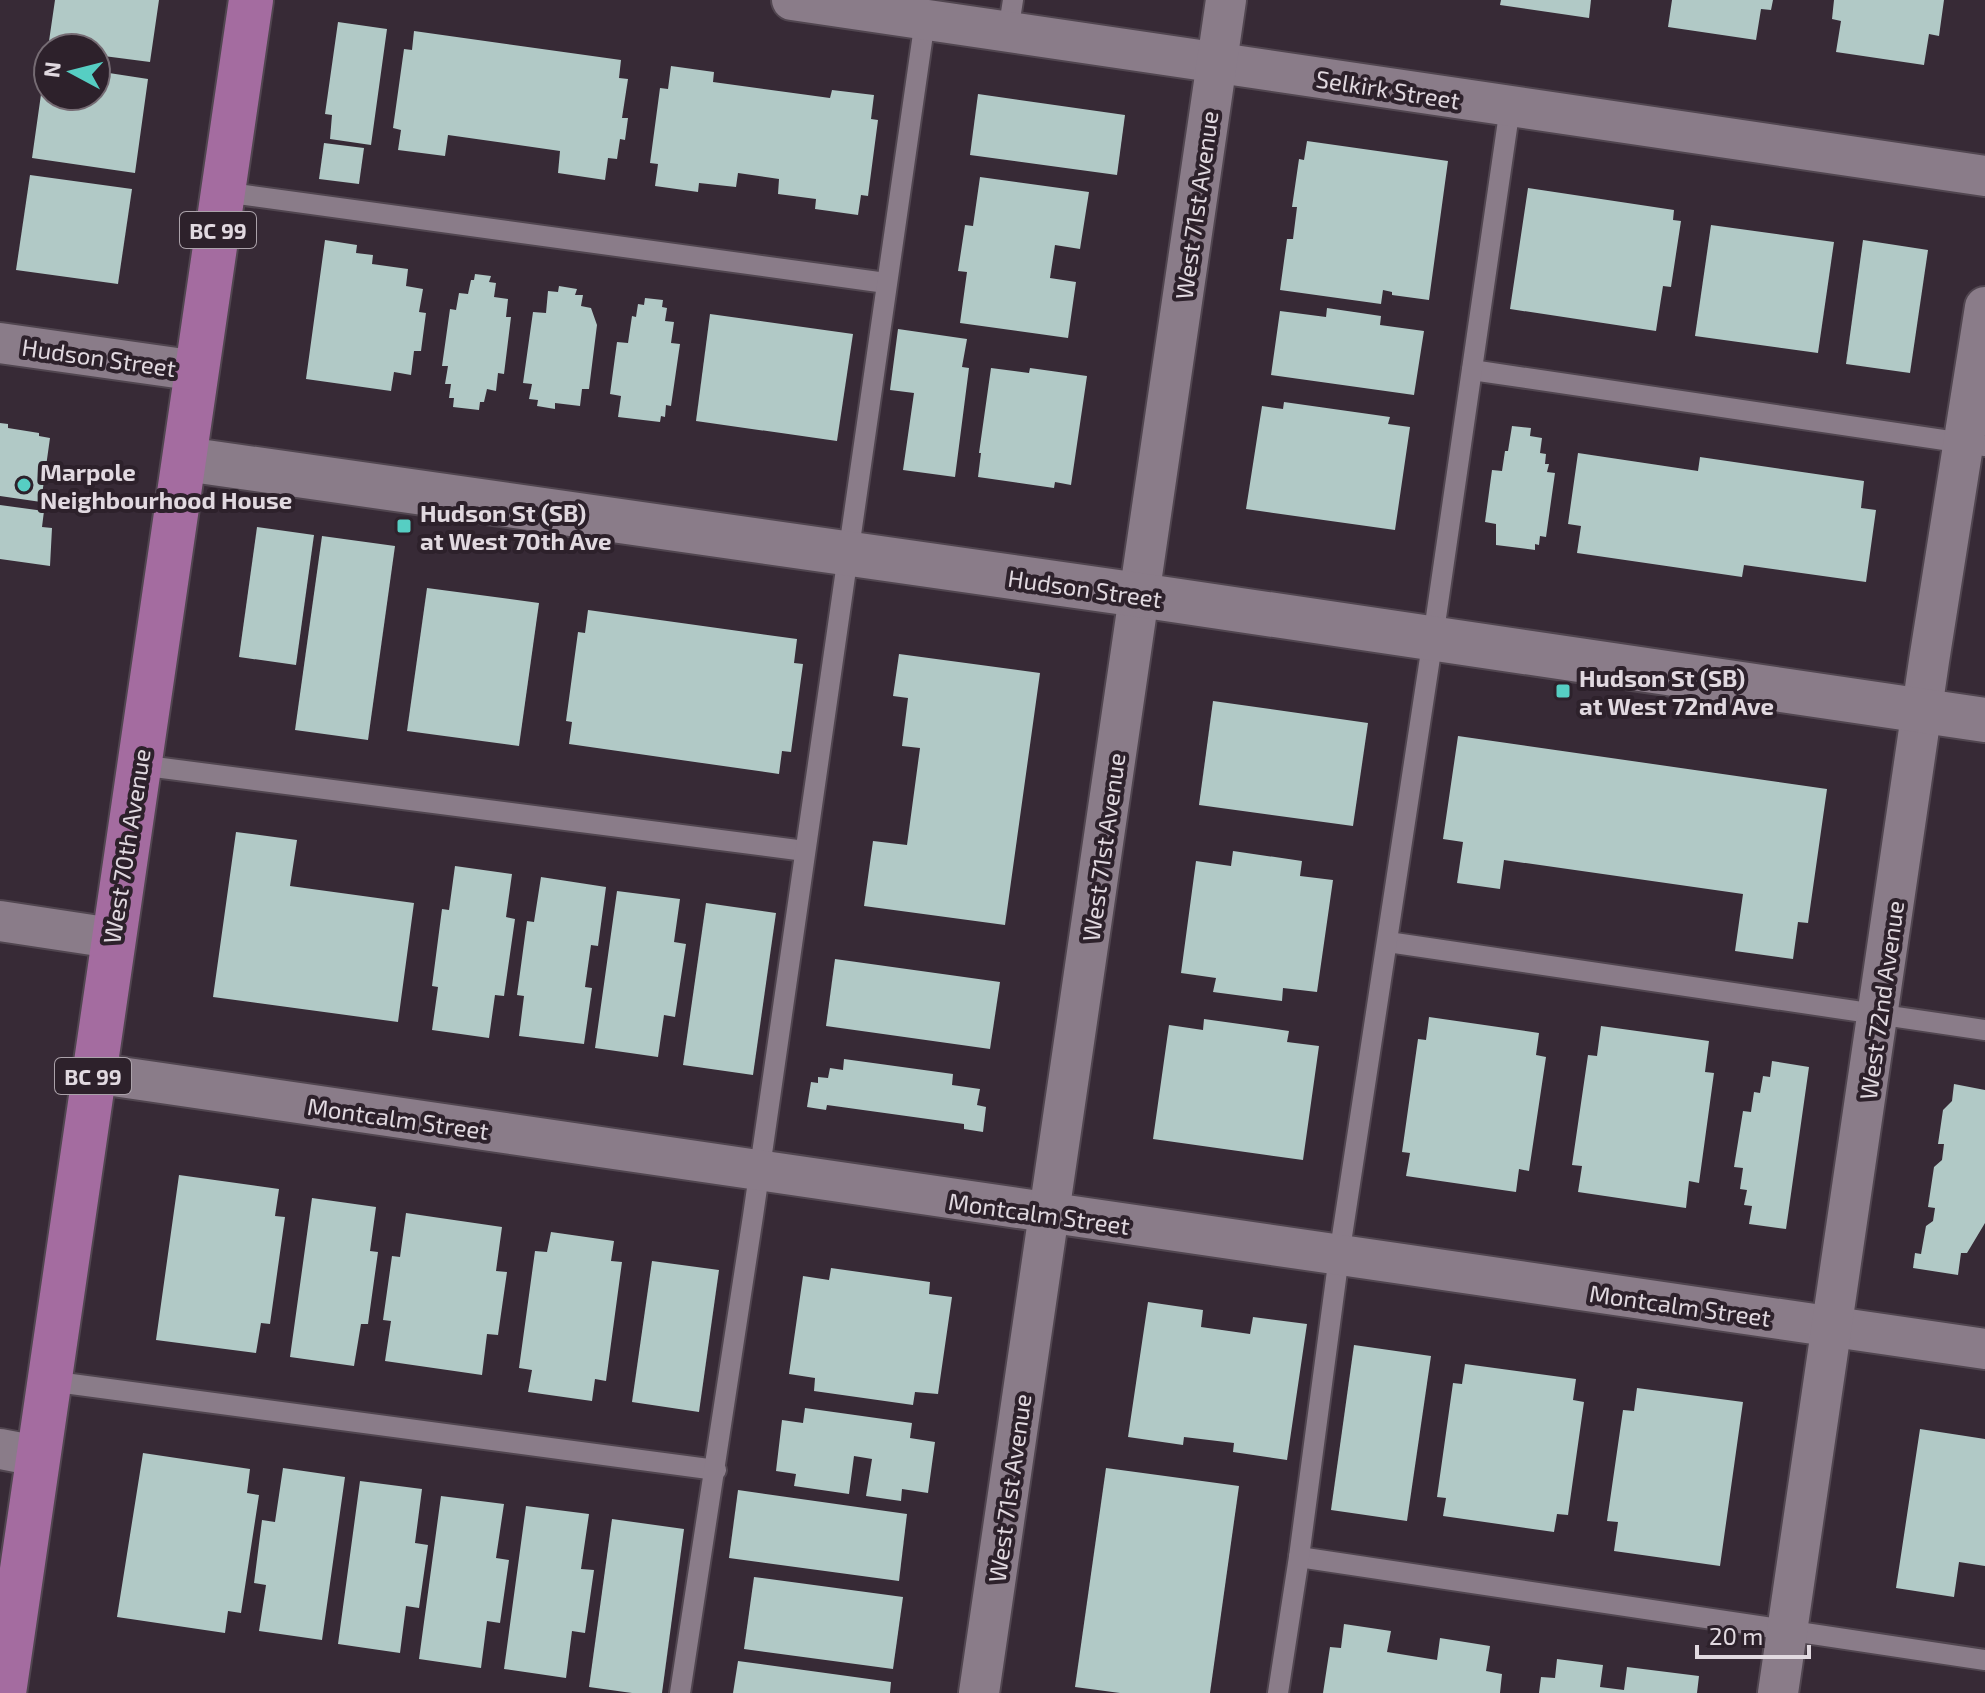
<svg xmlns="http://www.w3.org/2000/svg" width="1985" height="1693" viewBox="0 0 1985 1693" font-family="'Exo 2',sans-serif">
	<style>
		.building { fill: #b1c9c6 }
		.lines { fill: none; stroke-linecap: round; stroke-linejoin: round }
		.lane-casing { stroke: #514650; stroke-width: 24 }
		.street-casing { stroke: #514650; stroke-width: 44 }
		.secondary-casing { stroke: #514650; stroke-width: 48 }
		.highway-casing { stroke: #514650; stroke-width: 48 }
		.lane { stroke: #8a7c89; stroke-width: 20 }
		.street { stroke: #8a7c89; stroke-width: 40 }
		.secondary { stroke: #8a7c89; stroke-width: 44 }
		.highway { stroke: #a46ca0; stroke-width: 44 }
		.poi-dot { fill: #56cec3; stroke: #2d212b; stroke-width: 3 }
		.labels { text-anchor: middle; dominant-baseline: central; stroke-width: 8; stroke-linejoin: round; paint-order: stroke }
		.shield { fill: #2d212b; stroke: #aba2aa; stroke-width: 2 }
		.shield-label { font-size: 22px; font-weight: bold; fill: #e1d9e0 }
		.street-label { font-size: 24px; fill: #e1d9e0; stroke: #2d212b }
		.poi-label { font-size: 24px; font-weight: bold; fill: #e1d9e0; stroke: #2d212b; text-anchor: start }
	</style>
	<rect width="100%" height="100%" fill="#372a36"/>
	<g class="building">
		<polygon points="55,0 159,0 150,62 96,55 96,48 48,48"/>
		<polygon points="1501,0 1591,0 1589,18 1500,5"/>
		<polygon points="1672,0 1773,0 1771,10 1761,9 1756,40 1668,27"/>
		<polygon points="1834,0 1944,0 1939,36 1929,34 1924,65 1836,52 1841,21 1832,19"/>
		<polygon points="338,22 387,29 371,145 330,139 332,115 325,114"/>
		<polygon points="414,31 621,60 619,78 628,79 622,118 628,118 625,140 620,139 617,159 608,158 605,180 558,173 560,151 448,135 445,156 398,150 401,130 393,128 404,49 412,50"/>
		<polygon points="46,59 48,96 96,96 96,71 148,79 135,173 32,158"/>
		<polygon points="671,66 714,72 713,82 830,98 832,90 874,95 871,119 878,120 868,196 861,195 858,215 815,209 816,199 778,194 779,179 738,173 736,187 699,183 698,192 655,186 658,164 650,163 660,88 668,89"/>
		<polygon points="978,94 1125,115 1117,175 970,155"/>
		<polygon points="1307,141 1448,161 1429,300 1392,295 1392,292 1383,290 1381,304 1280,290 1287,239 1293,239 1297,207 1292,207 1299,159 1304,160"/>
		<polygon points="324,143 364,148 359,184 319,179"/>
		<polygon points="30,175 132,189 118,284 16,270"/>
		<polygon points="980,177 1089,192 1080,249 1055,245 1050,278 1076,282 1068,338 960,323 967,272 958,271 965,225 973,226"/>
		<polygon points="1528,188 1674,210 1673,220 1681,221 1671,287 1663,286 1656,331 1510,309"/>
		<polygon points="1711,225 1834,242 1818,353 1695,336"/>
		<polygon points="325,240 357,245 356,253 373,255 372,264 408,269 406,286 423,289 419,312 426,313 421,351 414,351 411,375 394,372 391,391 306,379"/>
		<polygon points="1863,240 1928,250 1910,373 1846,364"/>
		<polygon points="475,274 491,276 489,282 496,283 494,297 508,299 506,317 511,317 504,374 498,373 496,391 487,389 484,402 480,402 479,410 453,407 454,398 449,398 451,384 445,384 448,366 442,366 450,309 456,310 459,293 468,294 471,280 474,280"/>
		<polygon points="559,286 577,289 575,295 583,295 581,306 591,308 597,325 589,389 582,389 580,406 555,403 555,409 537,406 538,400 529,399 532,384 523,383 533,312 546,313 548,291 558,292"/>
		<polygon points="645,298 663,300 662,307 667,308 665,321 674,322 671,343 680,344 671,406 666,405 665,417 661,416 660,422 618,417 621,396 610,394 617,342 628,343 632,316 636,317 638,304 644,305"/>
		<polygon points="1327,308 1381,316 1380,325 1424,331 1414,395 1271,375 1280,311 1326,317"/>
		<polygon points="710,314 853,334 837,441 696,421"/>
		<polygon points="898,329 967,339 962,367 969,368 955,477 903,470 914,393 890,390"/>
		<polygon points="991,368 1029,373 1030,368 1087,376 1071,485 1055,482 1054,488 978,477 981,453 979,453"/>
		<polygon points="1284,402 1390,417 1388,424 1410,427 1395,530 1246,509 1262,406 1283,409"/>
		<polygon points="0,423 8,424 8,428 39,433 39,436 50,438 41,502 0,496"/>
		<polygon points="1512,426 1531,428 1530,436 1542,438 1540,453 1546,454 1545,464 1549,464 1547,472 1555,473 1546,537 1540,536 1539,545 1535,544 1535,550 1496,545 1496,524 1485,522 1492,470 1502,471 1505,451 1508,451"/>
		<polygon points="1578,453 1698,471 1700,457 1864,481 1861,508 1876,510 1866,582 1744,565 1742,577 1577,553 1581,526 1568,524"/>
		<polygon points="0,505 44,511 42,527 52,528 50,566 0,559"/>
		<polygon points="257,527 314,535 296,665 239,657"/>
		<polygon points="322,536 395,546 368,740 295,730"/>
		<polygon points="427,588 539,603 519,746 407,731"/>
		<polygon points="588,610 797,639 794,663 803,664 791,752 782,751 779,774 569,744 572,722 566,721 578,632 585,633"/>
		<polygon points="899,654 1040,673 1005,925 864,906 873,841 907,845 920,748 902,746 908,698 893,696"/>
		<polygon points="1213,701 1368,723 1353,826 1199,805"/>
		<polygon points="1458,736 1827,789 1808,923 1798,922 1793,959 1735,951 1743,894 1504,860 1500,889 1457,883 1463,842 1443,839"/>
		<polygon points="236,832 297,840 290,886 414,903 398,1022 213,997"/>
		<polygon points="1233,851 1302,861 1300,876 1333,880 1317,992 1283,988 1282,1001 1213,992 1216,978 1181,973 1196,861 1231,866"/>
		<polygon points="455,866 512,874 506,917 515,919 504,996 495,995 489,1038 432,1030 438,987 432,986 442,909 449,910"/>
		<polygon points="541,877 606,887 598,946 591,945 585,987 592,988 584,1044 519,1036 524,996 517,995 527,921 534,922"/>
		<polygon points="617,891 680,899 674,942 686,944 675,1017 664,1015 658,1057 595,1048"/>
		<polygon points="706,903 776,913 753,1075 683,1065"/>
		<polygon points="835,959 1000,982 990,1049 826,1026"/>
		<polygon points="1429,1017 1539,1033 1536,1055 1546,1057 1529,1171 1519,1169 1516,1192 1406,1176 1410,1153 1402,1152 1418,1039 1426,1040"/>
		<polygon points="1204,1019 1289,1031 1287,1042 1319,1046 1303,1160 1153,1139 1169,1025 1203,1030"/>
		<polygon points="1601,1026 1709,1041 1705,1072 1714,1073 1699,1183 1689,1181 1686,1208 1578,1192 1582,1166 1572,1165 1588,1055 1597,1056"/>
		<polygon points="844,1059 953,1074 952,1085 980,1089 977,1105 986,1107 983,1132 964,1129 964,1124 827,1105 826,1110 807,1107 811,1082 818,1083 818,1077 828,1078 830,1068 843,1070"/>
		<polygon points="1772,1061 1809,1067 1786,1229 1749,1224 1752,1206 1744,1205 1747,1190 1740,1189 1743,1168 1734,1167 1743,1111 1751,1112 1754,1092 1760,1093 1763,1076 1770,1077"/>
		<polygon points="1954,1084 1985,1090 1985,1223 1967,1253 1961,1253 1958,1275 1913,1268 1915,1253 1921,1254 1926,1226 1933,1221 1935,1208 1928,1207 1934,1167 1942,1160 1944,1144 1938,1144 1943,1110 1952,1101"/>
		<polygon points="179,1175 279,1189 275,1216 285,1217 270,1324 261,1323 256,1353 156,1340"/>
		<polygon points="312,1198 376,1207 370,1251 378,1252 368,1324 361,1324 354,1366 290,1357"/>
		<polygon points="406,1213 502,1227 496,1271 507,1272 498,1335 487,1334 482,1375 385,1361 391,1321 383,1320 392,1256 400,1257"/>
		<polygon points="551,1232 614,1241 611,1261 622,1262 606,1381 595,1379 592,1401 528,1392 532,1370 519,1368 535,1251 547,1252"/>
		<polygon points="652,1261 719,1270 699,1412 632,1402"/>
		<polygon points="831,1268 930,1282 929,1294 952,1297 938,1394 915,1392 913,1405 814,1391 815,1378 789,1374 803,1276 829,1280"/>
		<polygon points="1148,1302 1203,1310 1201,1327 1250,1334 1253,1317 1307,1324 1287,1460 1233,1452 1234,1443 1184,1437 1183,1445 1128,1437"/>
		<polygon points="1354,1345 1431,1356 1407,1521 1331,1510"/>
		<polygon points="1465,1364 1576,1379 1573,1400 1584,1402 1568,1515 1557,1514 1554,1532 1443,1516 1446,1498 1437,1497 1453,1383 1462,1384"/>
		<polygon points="1637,1388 1743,1402 1720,1566 1614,1551 1618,1522 1607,1521 1623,1410 1634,1411"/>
		<polygon points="805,1408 912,1423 910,1438 935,1442 928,1493 902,1489 901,1501 866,1496 872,1459 854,1456 849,1494 794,1486 796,1474 776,1471 782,1420 803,1423"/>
		<polygon points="1920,1429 1985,1439 1985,1566 1959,1562 1954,1597 1896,1588"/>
		<polygon points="143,1453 250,1469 247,1493 259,1495 241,1613 228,1611 225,1633 117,1617"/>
		<polygon points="283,1468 345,1477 322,1640 259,1631 266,1585 254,1583 262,1520 275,1522"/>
		<polygon points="1106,1468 1239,1486 1210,1693 1120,1693 1075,1687"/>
		<polygon points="360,1481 422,1489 415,1543 428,1545 419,1608 406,1606 400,1653 338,1644"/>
		<polygon points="738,1490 907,1514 899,1581 729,1558"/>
		<polygon points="441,1496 504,1504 496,1558 509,1560 500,1623 487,1621 481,1668 419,1659"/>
		<polygon points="526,1506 589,1514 581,1569 594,1570 585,1633 572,1631 566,1678 504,1669"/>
		<polygon points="612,1519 684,1529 662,1693 632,1693 589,1687"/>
		<polygon points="754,1577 903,1597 893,1669 744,1649"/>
		<polygon points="1344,1624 1391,1631 1387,1652 1437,1660 1440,1638 1490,1646 1486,1671 1502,1674 1500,1693 1323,1693 1330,1647 1341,1648"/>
		<polygon points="1557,1659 1603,1665 1600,1687 1624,1690 1627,1667 1699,1676 1697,1693 1539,1693 1541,1677 1555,1678"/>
		<polygon points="738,1661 891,1682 890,1693 733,1693"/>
	</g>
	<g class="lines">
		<g class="lane-casing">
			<g id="lane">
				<polyline points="1008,32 1013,0"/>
				<polyline points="223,192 886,283"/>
				<polyline points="1472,370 1985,446"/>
				<polyline points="139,765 805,851"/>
				<polyline points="1388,942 1985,1030"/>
				<polyline points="49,1381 716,1470"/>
				<polyline points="1299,1557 1985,1660"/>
				<polyline points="680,1693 753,1216 925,20"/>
				<polyline points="1278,1693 1299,1557 1339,1256 1433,638 1510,107"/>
			</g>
		</g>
		<g class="street-casing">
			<g id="street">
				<polyline points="792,0 1985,176"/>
				<polyline points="0,343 198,371"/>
				<polyline points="0,921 112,938"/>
				<polyline points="93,1073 1985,1349"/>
				<polyline points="0,1449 37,1456"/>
				<polyline points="979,1693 1226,0"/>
				<polyline points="1778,1693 1929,661 1985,307"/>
			</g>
		</g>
		<g class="secondary-casing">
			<polyline id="secondary" points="185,459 1139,595 1985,720"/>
		</g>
		<g class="highway-casing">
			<polyline id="highway" points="4,1693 251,0"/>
		</g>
		<use href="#lane" class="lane"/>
		<use href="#street" class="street"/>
		<use href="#secondary" class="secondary"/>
		<use href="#highway" class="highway"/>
	</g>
	<g class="poi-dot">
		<circle cx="24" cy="485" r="8"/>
		<rect x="396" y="518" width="16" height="16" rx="4"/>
		<rect x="1555" y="683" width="16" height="16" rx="4"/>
	</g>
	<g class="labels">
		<g class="shield">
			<rect x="180" y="212" width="76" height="36" rx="6"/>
			<rect x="55" y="1058" width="76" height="36" rx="6"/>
		</g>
		<g class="shield-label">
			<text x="218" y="230">BC 99</text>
			<text x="93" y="1076">BC 99</text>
		</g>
		<g class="street-label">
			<text transform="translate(1388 89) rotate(9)">Selkirk Street</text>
			<text transform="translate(1196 205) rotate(-82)">West 71st Avenue</text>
			<text transform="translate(99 357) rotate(8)">Hudson Street</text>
			<text transform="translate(1085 588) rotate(8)">Hudson Street</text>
			<text transform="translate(126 846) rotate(-81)">West 70th Avenue</text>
			<text transform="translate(1103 847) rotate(-82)">West 71st Avenue</text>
			<text transform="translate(1881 1000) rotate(-82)">West 72nd Avenue</text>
			<text transform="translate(398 1118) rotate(8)">Montcalm Street</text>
			<text transform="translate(1039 1213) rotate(8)">Montcalm Street</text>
			<text transform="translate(1680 1305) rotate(8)">Montcalm Street</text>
			<text transform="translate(1009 1488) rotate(-82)">West 71st Avenue</text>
		</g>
		<g class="poi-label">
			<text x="40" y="471">Marpole<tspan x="40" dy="28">Neighbourhood House</tspan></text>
			<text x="420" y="512">Hudson St (SB)<tspan x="420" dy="28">at West 70th Ave</tspan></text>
			<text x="1579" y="677">Hudson St (SB)<tspan x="1579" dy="28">at West 72nd Ave</tspan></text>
		</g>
	</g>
	<g transform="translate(72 72) rotate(277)"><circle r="38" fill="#2d212b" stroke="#756b73" stroke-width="2"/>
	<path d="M0-6L14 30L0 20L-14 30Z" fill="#56cec3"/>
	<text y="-12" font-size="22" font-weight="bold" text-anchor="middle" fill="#e1d9e0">N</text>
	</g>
	<path d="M1697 1645v12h112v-12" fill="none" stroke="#e1d9e0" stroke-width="4"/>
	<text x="1709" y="1645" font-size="24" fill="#e1d9e0" stroke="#2d212b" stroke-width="6" paint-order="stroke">20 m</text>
</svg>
